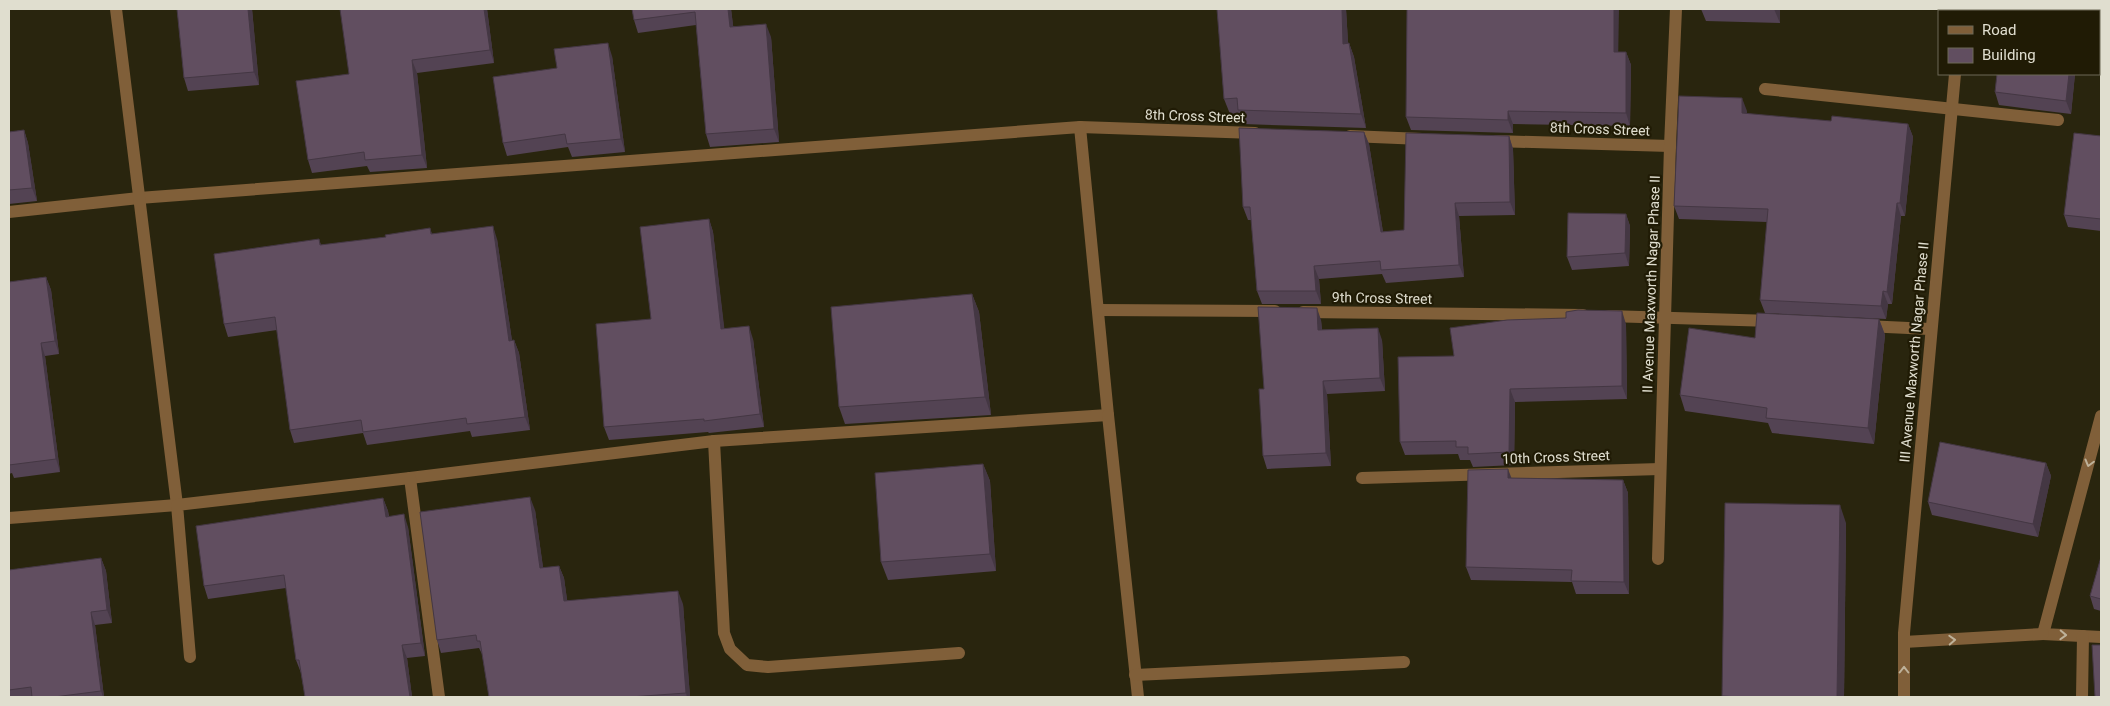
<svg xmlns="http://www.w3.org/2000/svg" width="2110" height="706" viewBox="0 0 2110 706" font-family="Roboto,sans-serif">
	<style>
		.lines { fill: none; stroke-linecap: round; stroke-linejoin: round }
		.minor { stroke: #805f39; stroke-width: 12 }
		.wall { fill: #534353 }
		.shaded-wall { fill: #443743 }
		.building { fill: #614e60; stroke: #443743 }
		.oneway { stroke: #beb29a }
		.labels { text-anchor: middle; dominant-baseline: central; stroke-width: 4.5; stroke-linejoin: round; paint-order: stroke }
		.street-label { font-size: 14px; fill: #e0decf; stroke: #201b05 }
	</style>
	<rect width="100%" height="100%" fill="#29250e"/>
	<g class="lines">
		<g class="minor">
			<polyline points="1961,11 1961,9"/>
			<polyline points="1765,89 2058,120"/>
			<polyline points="1080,127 1255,133"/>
			<polyline points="1350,136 1422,139"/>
			<polyline points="1495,141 1670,146"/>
			<polyline points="9,212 139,198 1080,127 1108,415 714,441 410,478"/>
			<polyline points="1098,310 1275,311"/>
			<polyline points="1303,312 1583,315"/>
			<polyline points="1608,316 1772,321"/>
			<polyline points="1865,326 1930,329"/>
			<polyline points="1108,415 1138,697"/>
			<polyline points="2101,416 2043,634 2101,637"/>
			<polyline points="714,441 724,633 730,649 747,665 768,667 959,653"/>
			<polyline points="1362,478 1660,469"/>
			<polyline points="9,518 177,505 116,9"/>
			<polyline points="1658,559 1670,146 1676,9"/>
			<polyline points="1904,642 2043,634"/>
			<polyline points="190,657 177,505 410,478 439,697"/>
			<polyline points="1135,675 1404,662"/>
			<polyline points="1904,697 1904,633 1955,74"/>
			<polyline points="2082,697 2083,636"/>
		</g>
	</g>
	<g class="wall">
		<polygon points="177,9 252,9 259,85 188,91 184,78"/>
		<polygon points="487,9 494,63 417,73 427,168 370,172 367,166 312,173 308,160 349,74"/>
		<polygon points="632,9 731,9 733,26 771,37 779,142 710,147 706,134 696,25 638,33 634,20"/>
		<polygon points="1217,9 1346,9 1348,43 1349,43 1354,57 1366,128 1243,124 1239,113 1230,114 1224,99"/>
		<polygon points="1701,9 1780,9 1780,23 1706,21"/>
		<polygon points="2004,9 2101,9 2101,12 2099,12 2099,11 2004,11"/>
		<polygon points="1619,52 1626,52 1631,65 1630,126 1513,124 1513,133 1411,130 1406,117"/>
		<polygon points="612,56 625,152 572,157 568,147 507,156 503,143 557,68"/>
		<polygon points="2075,74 2071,114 1999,105 1995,92"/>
		<polygon points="1747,111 1747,114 1831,121 1908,124 1913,137 1905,216 1901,216 1892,304 1888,304 1886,319 1765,313 1760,300 1767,222 1679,219 1674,206"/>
		<polygon points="24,130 28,143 37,201 9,204 9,132"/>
		<polygon points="1364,132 1369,144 1383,232 1404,230 1509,136 1513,149 1515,215 1459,216 1464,277 1386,283 1382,274 1319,279 1321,304 1262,304 1257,291 1251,220 1248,220 1243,207"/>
		<polygon points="2101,136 2101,231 2068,227 2064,215"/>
		<polygon points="1626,214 1630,226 1629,266 1572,270 1567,257"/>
		<polygon points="709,219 713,232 724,329 753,339 764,427 709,433 708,432 609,440 604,427 651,319"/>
		<polygon points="430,228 432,234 497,239 512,341 514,340 519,353 530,430 472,437 470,431 367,445 363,433 294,443 290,430 277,330 228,337 224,324 319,239 321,245 386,237"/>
		<polygon points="46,277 51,290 59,354 45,356 60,472 14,478 12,473 9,474 9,282"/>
		<polygon points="972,294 979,312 991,415 845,424 839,407"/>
		<polygon points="1879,319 1885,335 1874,444 1772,433 1768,423 1685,411 1680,395 1755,338"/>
		<polygon points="1321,320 1322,330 1382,340 1385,391 1327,394 1331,466 1267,469 1263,456 1264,389"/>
		<polygon points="1626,324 1627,399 1515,402 1514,465 1473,467 1470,460 1460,460 1458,454 1405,455 1400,442 1454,356"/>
		<polygon points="2046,463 2051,476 2038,537 1932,515 1928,502"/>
		<polygon points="983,464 990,481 996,571 888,580 881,562"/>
		<polygon points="1512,478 1623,480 1628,493 1629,594 1576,594 1572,582 1471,580 1466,567"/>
		<polygon points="383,498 388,511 389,516 408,527 425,656 407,658 412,697 305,697 301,673 296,660 286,588 208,599 204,586"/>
		<polygon points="535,510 543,568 559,566 564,578 567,600 683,604 690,697 489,697 482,654 479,648 441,653 437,640"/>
		<polygon points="1846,523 1844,697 1722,697 1722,696"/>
		<polygon points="2101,557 2101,611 2094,609 2090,596"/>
		<polygon points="101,558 106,571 112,623 95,625 104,697 9,697 9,570"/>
	</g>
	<g class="shaded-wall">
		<polygon points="248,9 252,9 259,85 254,72"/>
		<polygon points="484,9 487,9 494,63 490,50"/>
		<polygon points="728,9 731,9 735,40 730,27"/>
		<polygon points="1342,9 1346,9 1349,58 1343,44"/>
		<polygon points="1614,9 1619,9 1618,65 1614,52"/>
		<polygon points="1774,9 1780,9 1780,23"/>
		<polygon points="2076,9 2081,9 2082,11 2076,11"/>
		<polygon points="766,24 771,37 779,142 774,129"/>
		<polygon points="608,43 612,56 625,152 621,139"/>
		<polygon points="1349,43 1354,57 1366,128 1361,114"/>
		<polygon points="1626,52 1631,65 1630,126 1626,113"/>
		<polygon points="412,60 417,73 427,168 422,155"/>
		<polygon points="2069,74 2075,74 2071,114 2066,101"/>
		<polygon points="1742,98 1747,111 1746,126 1742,113"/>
		<polygon points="1508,111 1513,124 1513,133 1508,120"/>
		<polygon points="1908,124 1913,137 1905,216 1900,203"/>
		<polygon points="24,130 28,143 37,201 32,188"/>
		<polygon points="1364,132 1369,144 1385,245 1381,232"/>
		<polygon points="1509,136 1513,149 1515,215 1510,202"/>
		<polygon points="1455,203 1459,216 1464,277 1459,265"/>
		<polygon points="1897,203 1901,216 1892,304 1887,292"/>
		<polygon points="1626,214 1630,226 1629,266 1625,253"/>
		<polygon points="709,219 713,232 726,342 721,329"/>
		<polygon points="493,226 497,239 514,354 509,341"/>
		<polygon points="1314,266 1319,279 1321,304 1316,291"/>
		<polygon points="46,277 51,290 59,354 55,341"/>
		<polygon points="1883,291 1888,304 1886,319 1881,306"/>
		<polygon points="972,294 979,312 991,415 985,397"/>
		<polygon points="1317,308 1321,320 1323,343 1318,330"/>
		<polygon points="1622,311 1626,324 1627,399 1622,386"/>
		<polygon points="1879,319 1885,335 1874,444 1868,428"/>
		<polygon points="749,326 753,339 764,427 760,414"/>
		<polygon points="1378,328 1382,340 1385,391 1380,378"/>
		<polygon points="514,340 519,353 530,430 525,417"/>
		<polygon points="41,343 45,356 60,472 56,459"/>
		<polygon points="1323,381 1327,394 1331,466 1326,453"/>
		<polygon points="1510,389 1515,402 1514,465 1509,452"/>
		<polygon points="2046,463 2051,476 2038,537 2033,524"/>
		<polygon points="983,464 990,481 996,571 990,554"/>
		<polygon points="1508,469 1513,482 1508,478"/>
		<polygon points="1623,480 1628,493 1629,594 1624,582"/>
		<polygon points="530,497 535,510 545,581 540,568"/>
		<polygon points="383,498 388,511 390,529 386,517"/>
		<polygon points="1840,505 1846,523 1844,697 1837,697"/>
		<polygon points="404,514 408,527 425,656 421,643"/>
		<polygon points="101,558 106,571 112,623 107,610"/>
		<polygon points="559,566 564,578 569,613 564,601"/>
		<polygon points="678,591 683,604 690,697 687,697 686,693"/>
		<polygon points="91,612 95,625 104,697 103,697 101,691"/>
		<polygon points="402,645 407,658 412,697 410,697"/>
	</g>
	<g class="building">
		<polygon points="177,9 248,9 254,72 184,78"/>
		<polygon points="340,9 484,9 490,50 412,60 422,155 365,160 364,152 308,160 296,81 349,74"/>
		<polygon points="632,9 728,9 730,27 766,24 774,129 706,134 695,12 634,20"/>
		<polygon points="1217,9 1342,9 1343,44 1349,43 1361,114 1238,110 1237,98 1224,99"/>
		<polygon points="1407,9 1614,9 1614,52 1626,52 1626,113 1508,111 1508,120 1406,117"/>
		<rect x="2004" y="9" width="72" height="2"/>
		<polygon points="608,43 621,139 567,144 565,134 503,143 493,77 557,68 554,49"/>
		<polygon points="1997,74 2069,74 2066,101 1995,92"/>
		<polygon points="1679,96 1742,98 1742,113 1831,121 1832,116 1908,124 1900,203 1897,203 1887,292 1883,291 1881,306 1760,300 1768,209 1674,206"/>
		<polygon points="1239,128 1364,132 1381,232 1404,230 1406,133 1509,136 1510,202 1455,203 1459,265 1381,270 1380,261 1314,266 1316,291 1257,291 1250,207 1243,207"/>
		<polygon points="24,130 32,188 9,190 9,132"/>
		<polygon points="2074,133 2101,136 2101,219 2064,215"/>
		<polygon points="1568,213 1626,214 1625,253 1567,257"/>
		<polygon points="709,219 721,329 749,326 760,414 704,421 704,419 604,427 596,324 651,319 640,227"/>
		<polygon points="493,226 509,341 514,340 525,417 467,424 466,418 363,432 361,420 290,430 275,317 224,324 214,254 319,239 320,245 386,237 385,235 430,228 431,234"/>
		<polygon points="46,277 55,341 41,343 56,459 9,465 9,282"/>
		<polygon points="972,294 985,397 839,407 831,307"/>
		<polygon points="1258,307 1317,308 1318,330 1378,328 1380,378 1323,381 1326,453 1263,456 1259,389 1264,389"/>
		<polygon points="1578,310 1622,311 1622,386 1510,389 1509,452 1468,454 1468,447 1456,447 1456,441 1400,442 1398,357 1454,356 1450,328 1507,320 1566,318 1566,312"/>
		<polygon points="1757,313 1879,319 1868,428 1766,418 1767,408 1680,395 1689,328 1755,338"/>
		<polygon points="1940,442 2046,463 2033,524 1928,502"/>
		<polygon points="983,464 990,554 881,562 875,473"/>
		<polygon points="1508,469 1508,478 1623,480 1624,582 1571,581 1572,570 1466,567 1468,470"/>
		<polygon points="530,497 540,568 559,566 564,601 678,591 686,693 630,697 489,697 480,641 477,641 476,635 437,640 420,512"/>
		<polygon points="383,498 386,517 404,514 421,643 402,645 410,697 305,697 299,660 296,660 284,575 204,586 196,526"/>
		<polygon points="1725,503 1840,505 1837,697 1740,697 1722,696"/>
		<polygon points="2101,557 2101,599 2090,596"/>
		<polygon points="101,558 107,610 91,612 101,691 54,697 32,697 31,687 9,690 9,570"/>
		<polygon points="2092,645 2101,645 2101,697 2095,697"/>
	</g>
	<defs><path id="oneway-chevron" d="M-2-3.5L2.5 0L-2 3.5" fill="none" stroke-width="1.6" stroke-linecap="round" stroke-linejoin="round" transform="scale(1.25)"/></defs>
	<g class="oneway">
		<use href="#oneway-chevron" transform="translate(2089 463) rotate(105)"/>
		<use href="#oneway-chevron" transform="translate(2063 635) rotate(2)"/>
		<use href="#oneway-chevron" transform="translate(1952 640) rotate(-3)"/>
		<use href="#oneway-chevron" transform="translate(1904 670) rotate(-90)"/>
	</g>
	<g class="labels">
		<g class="street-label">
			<text transform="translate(1195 116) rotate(2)">8th Cross Street</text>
			<text transform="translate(1600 129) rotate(2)">8th Cross Street</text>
			<text transform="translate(1651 284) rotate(-88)">II Avenue Maxworth Nagar Phase II</text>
			<text transform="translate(1382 298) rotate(1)">9th Cross Street</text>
			<text transform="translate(1914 352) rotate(-85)">III Avenue Maxworth Nagar Phase II</text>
			<text transform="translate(1556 457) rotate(-2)">10th Cross Street</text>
		</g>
	</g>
	<rect width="2110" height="706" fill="none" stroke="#e0decf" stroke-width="20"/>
	<rect x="1938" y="10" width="162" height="65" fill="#201b05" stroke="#6d6956"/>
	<rect x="1948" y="26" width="25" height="8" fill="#805f39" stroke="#6d6956"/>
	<text x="1982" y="35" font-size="15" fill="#e0decf">Road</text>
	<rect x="1948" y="48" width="25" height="15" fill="#614e60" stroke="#6d6956"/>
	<text x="1982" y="60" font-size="15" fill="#e0decf">Building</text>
</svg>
